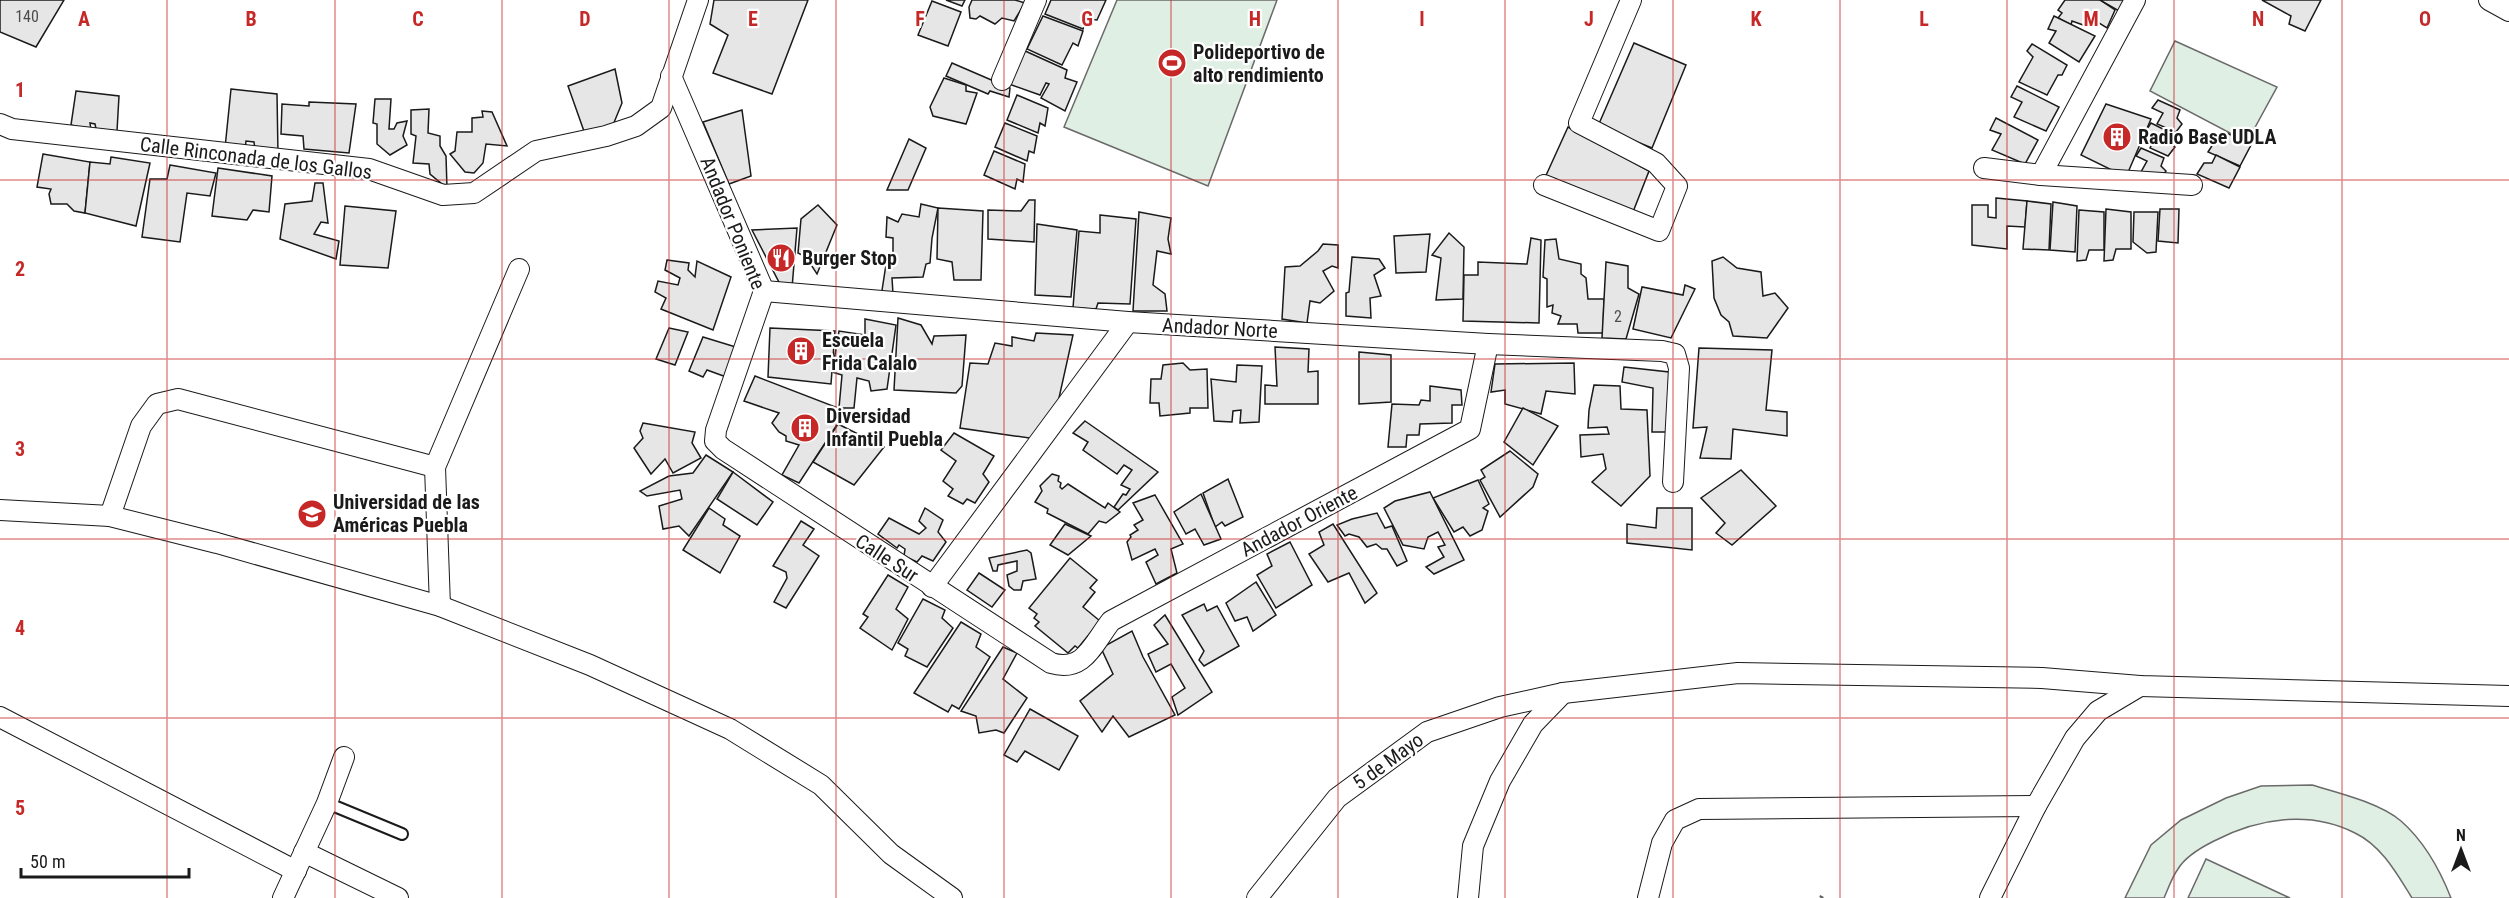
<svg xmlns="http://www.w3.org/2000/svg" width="2509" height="898" viewBox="0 0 2509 898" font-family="'Roboto Condensed',sans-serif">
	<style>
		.pitch { fill: #e0efe3; stroke: #6a6a6a; stroke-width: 1.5 }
		.building { fill: #e6e6e6; stroke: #1a1a1a; stroke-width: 1.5 }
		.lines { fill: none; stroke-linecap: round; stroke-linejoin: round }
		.lane-casing { stroke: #1a1a1a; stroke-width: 14 }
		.street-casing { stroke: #1a1a1a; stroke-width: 22 }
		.path { stroke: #5f5f5f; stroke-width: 4; stroke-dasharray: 4.5 3; stroke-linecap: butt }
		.lane { stroke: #fff; stroke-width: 10 }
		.street { stroke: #fff; stroke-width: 20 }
		.grid { fill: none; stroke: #c62828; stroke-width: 1.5; stroke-opacity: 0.55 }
		.labels { text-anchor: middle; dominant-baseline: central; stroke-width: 4.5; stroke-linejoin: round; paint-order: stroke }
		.number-label { font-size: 16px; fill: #4d4d4d }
		.poi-label { font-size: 20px; font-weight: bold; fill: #1a1a1a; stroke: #fff; text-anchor: start }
		.street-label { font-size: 20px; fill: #1a1a1a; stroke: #fff }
		.grid-label { font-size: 20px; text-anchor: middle; font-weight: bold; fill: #c62828; stroke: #fff; stroke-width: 4.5; stroke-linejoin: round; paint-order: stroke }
	</style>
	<rect width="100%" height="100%" fill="#fff"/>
	<g class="pitch">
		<polygon points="1117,0 1277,0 1208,186 1064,127"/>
		<polygon points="2175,41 2277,87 2247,142 2150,91"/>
		<path d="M2312,785C2339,793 2380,803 2401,821C2425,842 2440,870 2451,898H2412C2397,874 2382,846 2355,833C2310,810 2258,818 2214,841C2202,847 2185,857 2178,869C2172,877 2168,889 2164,898H2125L2151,845L2181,820L2226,798L2261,786Z"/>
		<polygon points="2206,859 2290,898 2188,898"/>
	</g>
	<g class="building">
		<polygon points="0,0 64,0 36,47 0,32"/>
		<polygon points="714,0 808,0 772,94 713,73 728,35 710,24"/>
		<polygon points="946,0 965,0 962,6"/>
		<polygon points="972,0 1015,0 1025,3 1014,21 1002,18 995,24 980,16 976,19 970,18 969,7"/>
		<polygon points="1051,0 1106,0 1097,20 1087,19 1083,29 1045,14"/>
		<polygon points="2065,0 2100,0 2115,10 2107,28 2091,18 2086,26 2072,21 2071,25 2058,18 2062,13 2058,10"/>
		<polygon points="2100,0 2125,0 2119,11"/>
		<polygon points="2262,0 2321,0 2305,31 2289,24 2291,16"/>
		<polygon points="932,1 961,12 948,46 918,35"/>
		<polygon points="1043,16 1083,31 1078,46 1073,43 1062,65 1027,49"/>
		<polygon points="2054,16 2095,36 2079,62 2049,43 2056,31 2048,29"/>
		<polygon points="1634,43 1686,65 1652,148 1598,126"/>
		<polygon points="2032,44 2067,65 2062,75 2058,75 2047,95 2019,82 2033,57 2027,51"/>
		<polygon points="1023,50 1067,70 1065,78 1077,82 1065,111 1041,98 1049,84 1046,83 1040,95 1009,84"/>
		<polygon points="952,63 1010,88 1009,97 990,91 988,94 946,76"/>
		<polygon points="615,69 622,103 613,125 585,134 568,86"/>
		<polygon points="944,78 966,85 966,91 977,93 966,124 933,116 930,107"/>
		<polygon points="2017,86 2059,107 2046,131 2014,117 2022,102 2011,97"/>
		<polygon points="231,89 277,94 278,154 255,150 254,142 246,141 245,150 225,148"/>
		<polygon points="76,91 119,96 117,131 96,129 95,124 90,123 91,130 71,125"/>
		<polygon points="1017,95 1048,108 1045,126 1040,123 1038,133 1007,120"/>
		<polygon points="375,99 391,99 389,129 394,129 397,123 407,121 403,136 407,145 390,155 377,144 377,124 373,123"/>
		<polygon points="2158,100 2180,110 2177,118 2182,124 2176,132 2157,124 2163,113 2152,108"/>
		<polygon points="309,102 356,104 349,153 304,149 303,136 281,134 282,104 309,106"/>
		<polygon points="2106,104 2151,119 2126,177 2081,155"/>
		<polygon points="429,109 428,133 440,136 440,146 446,156 447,188 430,174 429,164 413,163 416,136 411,134 411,110"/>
		<polygon points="742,110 751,176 729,184 703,122"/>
		<polygon points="482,111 492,112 507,146 486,144 483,163 474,173 465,172 450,154 455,151 457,132 472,132 472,118 483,117"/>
		<polygon points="1996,118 2038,140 2025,164 1992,150 2001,134 1990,130"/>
		<polygon points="1005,123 1037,136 1034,153 1029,151 1027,161 995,147"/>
		<polygon points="2151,123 2173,134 2170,142 2175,147 2168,156 2150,148 2156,136 2145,132"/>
		<polygon points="1568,127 1649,171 1631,217 1543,182"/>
		<polygon points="2227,133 2251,145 2240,166 2208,152 2215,141 2223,141"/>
		<polygon points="909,139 926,148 908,190 887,190"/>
		<polygon points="2141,148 2164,158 2161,166 2166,171 2160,180 2141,172 2147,161 2136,156"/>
		<polygon points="994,151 1025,164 1023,182 1017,179 1015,189 984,175"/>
		<polygon points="43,154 90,162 85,213 74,211 67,204 51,204 49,194 51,189 37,187"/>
		<polygon points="2216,155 2240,167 2229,188 2197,174 2204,163 2212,163"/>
		<polygon points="111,157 150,163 136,226 85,213 90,162 110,164"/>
		<polygon points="170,165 216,173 210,196 187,193 180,242 142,237 150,179 167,179"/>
		<polygon points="218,168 272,176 269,212 253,210 247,220 212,216"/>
		<polygon points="315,183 323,183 328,223 321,222 314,234 339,241 336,259 280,239 285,204 312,201"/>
		<polygon points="1996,198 2027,201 2025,227 2007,226 2007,249 1972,245 1972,205 1988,205 1988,217 1996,218"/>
		<polygon points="1029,200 1035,200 1034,242 988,239 988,210 1021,211"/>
		<polygon points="2027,201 2051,204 2049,250 2023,249"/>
		<polygon points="2053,202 2077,206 2075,252 2050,250"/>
		<polygon points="921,204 938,208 932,238 930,263 926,264 923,277 892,278 893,294 881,297 887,258 893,258 893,238 886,237 887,217 898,222 902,214 919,217"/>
		<polygon points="818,205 837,225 817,274 806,257 798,253 801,219"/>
		<polygon points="345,206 396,211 388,268 340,265"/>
		<polygon points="938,208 983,211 981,280 954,280 952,262 937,259"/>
		<polygon points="2106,209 2131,212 2131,249 2116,249 2113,260 2104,261"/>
		<polygon points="2160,209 2179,209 2178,243 2158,241"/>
		<polygon points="2079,210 2104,212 2104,250 2089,250 2086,260 2077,261"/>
		<polygon points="1139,212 1171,218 1168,239 1171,254 1157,251 1153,285 1165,294 1167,311 1133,311"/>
		<polygon points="2134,212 2158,212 2156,252 2147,253 2133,242"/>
		<polygon points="1100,215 1136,219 1130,304 1098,303 1096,309 1073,308 1079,231 1100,233"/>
		<polygon points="1037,224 1077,230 1071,297 1035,295"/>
		<polygon points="797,228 792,288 781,286 752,230"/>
		<polygon points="1449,233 1464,247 1463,299 1436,300 1441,258 1432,255"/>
		<polygon points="1430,234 1426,272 1396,273 1394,236"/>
		<polygon points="1531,238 1541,240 1539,323 1463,321 1464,275 1478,275 1478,262 1527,264"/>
		<polygon points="1556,239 1559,259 1581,264 1581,274 1586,278 1588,299 1604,299 1603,333 1578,333 1577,324 1558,324 1561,316 1552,313 1553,305 1547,307 1547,279 1543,277 1545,240"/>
		<polygon points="1323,244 1338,245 1338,268 1332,266 1323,271 1334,291 1320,303 1310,301 1307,323 1282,319 1285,267 1300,266 1318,251"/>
		<polygon points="1352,257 1379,259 1385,268 1374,275 1381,296 1370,298 1371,318 1346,316 1346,293 1349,292"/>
		<polygon points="1723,257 1737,268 1761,272 1763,296 1775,293 1788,308 1767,338 1733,336 1729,322 1721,315 1714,298 1712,261"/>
		<polygon points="667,260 689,263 688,270 695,277 697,261 731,277 713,330 661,309 666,298 655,292 658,281 678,285 680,278 665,270"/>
		<polygon points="1606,262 1628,266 1628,288 1639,294 1626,339 1602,338"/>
		<polygon points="1685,285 1695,289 1671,338 1633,329 1642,287 1683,295"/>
		<polygon points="898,318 921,325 932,344 934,336 966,335 962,386 956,393 894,390"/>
		<polygon points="865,319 896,325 887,389 871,391 869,381 857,378 854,408 839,408 842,375 832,372 839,331 865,335"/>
		<polygon points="669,328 688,332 675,365 656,359"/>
		<polygon points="770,328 835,331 831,384 768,377"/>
		<polygon points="1036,333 1073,335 1055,416 1036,439 960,428 970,363 988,364 995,343 1012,346 1012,337 1034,341"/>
		<polygon points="703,337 739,348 729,378 707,370 703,377 689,371"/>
		<polygon points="1275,347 1309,349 1308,372 1318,371 1318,404 1265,404 1265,385 1277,386"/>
		<polygon points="1699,348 1772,350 1766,410 1787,412 1787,436 1733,429 1731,459 1700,458 1707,427 1693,428"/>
		<polygon points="1359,352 1391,355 1391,402 1359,404"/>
		<polygon points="1183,363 1190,370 1207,369 1208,408 1190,408 1190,413 1160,416 1159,403 1150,403 1151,379 1161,379 1163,365"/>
		<polygon points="1574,363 1575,394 1546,391 1541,414 1505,404 1505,390 1491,392 1495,364"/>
		<polygon points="1237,365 1262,366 1259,422 1240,423 1241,410 1233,411 1232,422 1214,421 1211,379 1236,382"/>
		<polygon points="1624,367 1669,372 1667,432 1652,432 1653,388 1622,382"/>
		<polygon points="755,376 846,411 799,483 782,475 799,445 786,441 786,436 779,432 772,423 779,413 744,401"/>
		<polygon points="1594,385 1620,386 1621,409 1647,410 1650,476 1621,506 1592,482 1606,469 1603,454 1581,457 1580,435 1609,434 1607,427 1588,428 1589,410"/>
		<polygon points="1430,386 1461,390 1462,405 1452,405 1452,423 1420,424 1419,435 1407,435 1406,447 1388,447 1392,404 1419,405 1421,400 1430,401"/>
		<polygon points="1523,408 1558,426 1533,465 1504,442"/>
		<polygon points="1085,421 1158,472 1118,510 1114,507 1123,494 1126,495 1130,489 1121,485 1132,470 1124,465 1117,474 1083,450 1088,442 1073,433"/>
		<polygon points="643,423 695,432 692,443 701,458 673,473 665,459 651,474 634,448 643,438 640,431"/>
		<polygon points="838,424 884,447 854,485 813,462"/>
		<polygon points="954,433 994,456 983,474 989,482 975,503 967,499 963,504 948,496 953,489 943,481 956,461 941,450"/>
		<polygon points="1510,451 1538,474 1533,487 1500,517 1480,480 1485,477 1481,470"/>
		<polygon points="706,455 733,472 689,536 679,526 663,529 659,506 682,499 680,490 647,496 640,491 669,476 693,473"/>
		<polygon points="1741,470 1776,506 1732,545 1716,533 1725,523 1701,498"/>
		<polygon points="733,472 773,502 757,525 717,499"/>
		<polygon points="1052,474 1059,476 1058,481 1061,483 1060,487 1062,489 1068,484 1105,508 1108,503 1120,512 1106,523 1099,521 1088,534 1047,513 1048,509 1035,502 1042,491 1040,486"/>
		<polygon points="1228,479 1243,517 1225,526 1222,522 1215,527 1203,493"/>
		<polygon points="1478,480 1489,504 1483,508 1488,511 1482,530 1470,536 1463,527 1454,532 1433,498"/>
		<polygon points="1430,492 1464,560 1434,574 1426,567 1444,557 1438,547 1445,545 1438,532 1428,537 1424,549 1403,545 1384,508 1395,501"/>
		<polygon points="1201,494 1221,539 1204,545 1195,529 1186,534 1174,512"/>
		<polygon points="1155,495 1183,544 1171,549 1177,573 1156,584 1146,562 1158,555 1155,549 1132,560 1127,542 1131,537 1130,535 1138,530 1134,525 1143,520 1133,503"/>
		<polygon points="709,508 725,519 723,525 740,536 720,573 683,550"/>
		<polygon points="925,508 943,520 938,532 946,542 933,561 922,556 917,562 904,556 905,549 899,545 897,548 878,534 889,518 919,534 926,528 919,521"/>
		<polygon points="1657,508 1692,508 1692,550 1627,543 1627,524 1656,528"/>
		<polygon points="1377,513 1385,528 1392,526 1407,561 1397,566 1387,549 1382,549 1376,544 1367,547 1359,537 1349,534 1345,536 1337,525 1352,519"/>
		<polygon points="801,521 814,529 803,545 819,556 786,608 774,602 787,578 786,572 773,566"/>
		<polygon points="1065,524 1091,536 1068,555 1050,545"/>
		<polygon points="1333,524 1377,593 1365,603 1349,573 1328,582 1309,554 1324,545 1319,532"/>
		<polygon points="1290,542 1312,585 1276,608 1257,575 1272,566 1267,554"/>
		<polygon points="1027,550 1031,553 1036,579 1023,581 1021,590 1014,590 1009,586 1007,575 1017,571 1017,561 998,565 997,571 993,571 989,558"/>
		<polygon points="1070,558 1097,580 1090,588 1095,592 1083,607 1100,621 1078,648 1075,646 1068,653 1035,626 1039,622 1034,618 1037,614 1029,608"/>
		<polygon points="979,573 1005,590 992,607 967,590"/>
		<polygon points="888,575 908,587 896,609 908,619 892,650 860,628 868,617 863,614"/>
		<polygon points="1256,582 1276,615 1253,631 1247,617 1235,621 1226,603"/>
		<polygon points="923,599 945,610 942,618 953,628 927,667 905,656 908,649 898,643"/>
		<polygon points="1204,604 1207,611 1217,606 1239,646 1204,666 1199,660 1204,651 1182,615"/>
		<polygon points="1165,615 1212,692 1178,715 1172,697 1185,688 1171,664 1156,672 1148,654 1168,644 1154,625"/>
		<polygon points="961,622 981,634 976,647 990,657 959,709 952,705 948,712 914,693"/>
		<polygon points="1132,631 1143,657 1175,715 1129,737 1113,716 1102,732 1080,701 1113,674 1101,648"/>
		<polygon points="1003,647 1017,653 1003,679 1027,698 1004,733 996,730 979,733 976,716 961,711"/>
		<polygon points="1030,709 1078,736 1059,770 1025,751 1017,762 1004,755"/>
	</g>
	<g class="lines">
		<g class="lane-casing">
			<polyline id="lane" points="327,803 402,834"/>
		</g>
		<g class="street-casing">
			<g id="street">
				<polyline points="2489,0 2509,11"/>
				<path d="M671,76L764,291L716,430L715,441L723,449L1051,663C1084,673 1093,644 1111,621L1470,429L1488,344"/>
				<polyline points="1002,80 1036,0"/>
				<polyline points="0,124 12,129 369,169 443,195 474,193 536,151 606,136 636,126 661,108 698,0"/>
				<polyline points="1984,168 2041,175 2192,185"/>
				<polyline points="2041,175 2135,0"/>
				<polyline points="1544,185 1659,231 1677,186 1656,163 1579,123 1631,0"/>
				<polyline points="764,291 1128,322 1488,344 1662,351 1675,354 1679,368 1673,482"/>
				<polyline points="0,510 110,516 217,543 440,606 590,665 730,729 821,785 891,854 952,898"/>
				<polyline points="110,516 141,426 157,404 178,399 435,467"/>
				<polyline points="932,587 1128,322"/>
				<polyline points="440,606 435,467 519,269"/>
				<polyline points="0,717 296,871"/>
				<polyline points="304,852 398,898"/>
				<polyline points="283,898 327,803 344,757"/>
				<polyline points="1257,898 1337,798 1427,732 1500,707 1563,693 1738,673 2042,678 2140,686 2509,696"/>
				<polyline points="1468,898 1473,846 1500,781 1533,724 1563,693"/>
				<polyline points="1648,898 1662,843 1675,820 1699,809 2036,806"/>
				<polyline points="1990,898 2036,806 2075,738 2098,711 2140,686"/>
			</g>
		</g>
		<polyline class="path" points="1821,898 1822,896"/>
		<use href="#lane" class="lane"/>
		<use href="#street" class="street"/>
	</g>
	<path class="grid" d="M167,0V898M335,0V898M502,0V898M669,0V898M836,0V898M1004,0V898M1171,0V898M1338,0V898M1505,0V898M1673,0V898M1840,0V898M2007,0V898M2174,0V898M2342,0V898M0,180H2509M0,359H2509M0,539H2509M0,718H2509"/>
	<defs>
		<g id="stadium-disc" transform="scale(1.5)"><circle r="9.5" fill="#c62828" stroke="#fff"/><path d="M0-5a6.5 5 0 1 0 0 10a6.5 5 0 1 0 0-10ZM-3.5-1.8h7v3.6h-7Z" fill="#fff"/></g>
		<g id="building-disc" transform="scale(1.5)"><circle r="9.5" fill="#c62828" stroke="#fff"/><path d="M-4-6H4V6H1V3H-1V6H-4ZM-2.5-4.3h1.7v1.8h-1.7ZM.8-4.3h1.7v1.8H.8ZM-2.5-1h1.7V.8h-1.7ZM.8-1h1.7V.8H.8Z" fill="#fff"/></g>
		<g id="restaurant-disc" transform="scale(1.5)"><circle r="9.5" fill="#c62828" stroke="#fff"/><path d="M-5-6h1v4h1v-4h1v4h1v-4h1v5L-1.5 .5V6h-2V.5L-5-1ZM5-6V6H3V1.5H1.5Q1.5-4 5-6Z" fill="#fff"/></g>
		<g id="university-disc" transform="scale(1.5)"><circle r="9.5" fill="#c62828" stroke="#fff"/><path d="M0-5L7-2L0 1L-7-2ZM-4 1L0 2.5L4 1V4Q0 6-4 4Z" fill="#fff"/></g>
	</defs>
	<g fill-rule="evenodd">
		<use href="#stadium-disc" x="1172" y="63"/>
		<use href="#building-disc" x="2117" y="137"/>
		<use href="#restaurant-disc" x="781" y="258"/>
		<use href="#building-disc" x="801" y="351"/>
		<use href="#building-disc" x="805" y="428"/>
		<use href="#university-disc" x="312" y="514"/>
	</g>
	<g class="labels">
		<g class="number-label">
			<text x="27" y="16">140</text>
			<text x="1618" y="316">2</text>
		</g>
		<g class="poi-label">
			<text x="1193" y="52">Polideportivo de<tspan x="1193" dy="23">alto rendimiento</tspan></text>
			<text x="2138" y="137">Radio Base UDLA</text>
			<text x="802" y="258">Burger Stop</text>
			<text x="822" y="340">Escuela<tspan x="822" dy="23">Frida Calalo</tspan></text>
			<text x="826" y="416">Diversidad<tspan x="826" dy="23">Infantil Puebla</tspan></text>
			<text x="333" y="502">Universidad de las<tspan x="333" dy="23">Américas Puebla</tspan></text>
		</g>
		<g class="street-label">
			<text transform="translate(256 158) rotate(7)">Calle Rinconada de los Gallos</text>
			<text transform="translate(733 223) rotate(68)">Andador Poniente</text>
			<text transform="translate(1220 328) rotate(3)">Andador Norte</text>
			<text transform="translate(1299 521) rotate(-28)">Andador Oriente</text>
			<text transform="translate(887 558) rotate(33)">Calle Sur</text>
			<text transform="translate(1388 761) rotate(-36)">5 de Mayo</text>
		</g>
	</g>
	<g class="grid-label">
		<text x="84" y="26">A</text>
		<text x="251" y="26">B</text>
		<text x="418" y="26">C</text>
		<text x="585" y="26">D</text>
		<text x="753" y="26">E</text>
		<text x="920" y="26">F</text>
		<text x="1087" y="26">G</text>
		<text x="1255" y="26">H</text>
		<text x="1422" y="26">I</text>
		<text x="1589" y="26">J</text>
		<text x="1756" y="26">K</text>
		<text x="1924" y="26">L</text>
		<text x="2091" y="26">M</text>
		<text x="2258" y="26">N</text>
		<text x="2425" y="26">O</text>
		<text x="20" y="97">1</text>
		<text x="20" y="276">2</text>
		<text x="20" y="456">3</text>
		<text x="20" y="635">4</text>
		<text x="20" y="815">5</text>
	</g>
	<g transform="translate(2461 850)" stroke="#ffffff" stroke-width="4.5" paint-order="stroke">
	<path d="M0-4.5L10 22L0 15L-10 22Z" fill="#1a1a1a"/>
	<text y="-9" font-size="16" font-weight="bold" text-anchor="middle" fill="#1a1a1a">N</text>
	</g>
	<path d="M21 868v9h168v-9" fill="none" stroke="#1a1a1a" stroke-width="3"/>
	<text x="30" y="868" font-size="18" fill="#1a1a1a" stroke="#ffffff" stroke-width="4.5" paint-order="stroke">50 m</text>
</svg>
